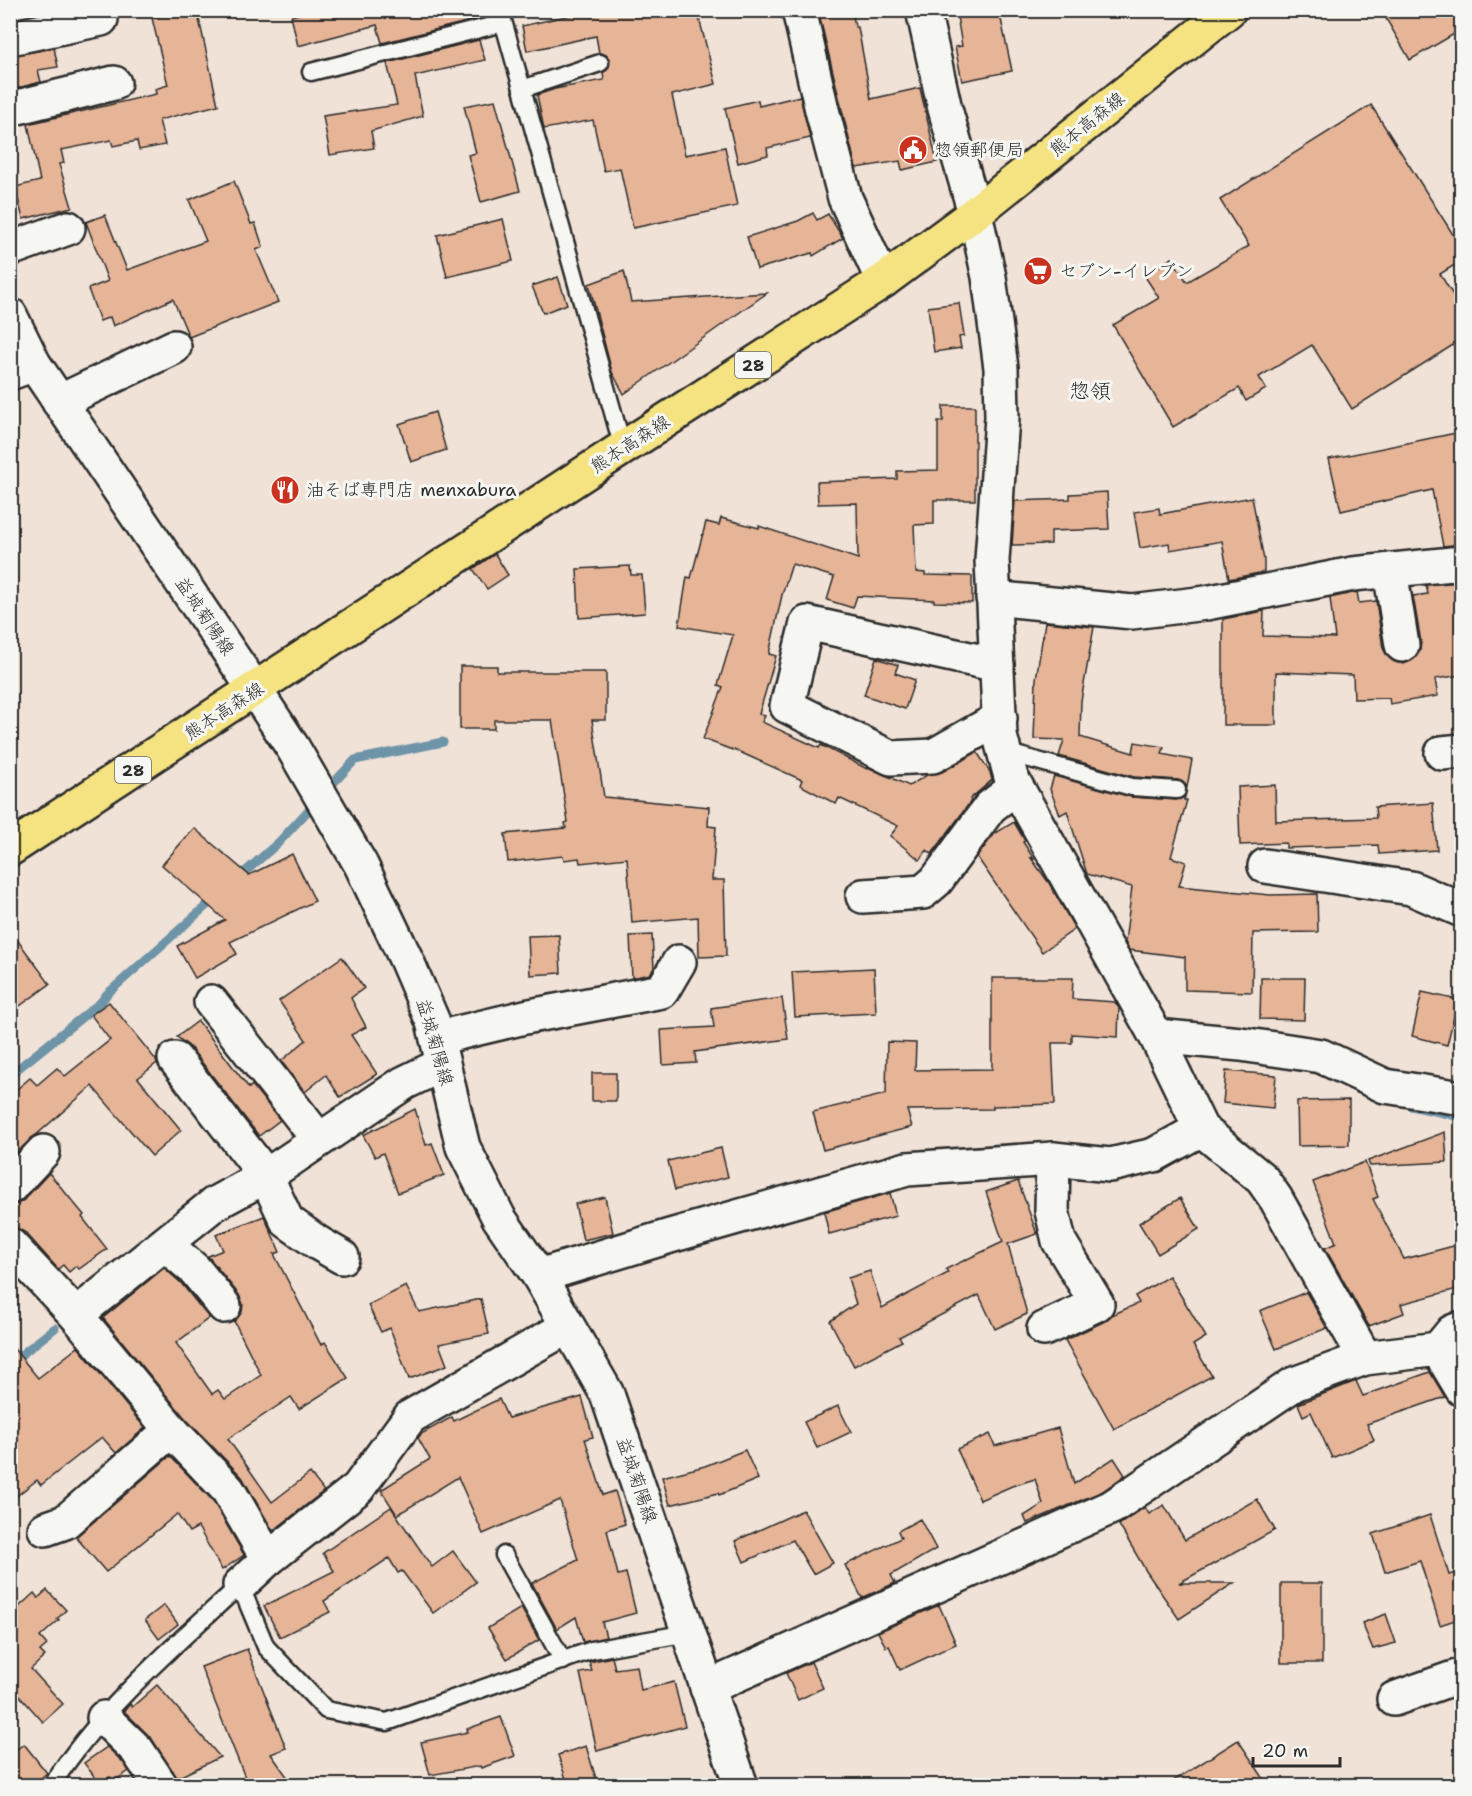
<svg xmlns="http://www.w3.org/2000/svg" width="1472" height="1796" viewBox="0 0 1472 1796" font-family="'Shantell Sans','Klee One',sans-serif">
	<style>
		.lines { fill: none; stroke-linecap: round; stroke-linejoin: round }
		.stream { stroke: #6e94a8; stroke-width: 9 }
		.building { fill: #e6b497; stroke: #2b2b2b; stroke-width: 1.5 }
		.lane-casing { stroke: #2b2b2b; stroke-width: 21 }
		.street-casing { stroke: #2b2b2b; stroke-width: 38 }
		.secondary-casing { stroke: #2b2b2b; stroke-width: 38 }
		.primary-casing { stroke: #2b2b2b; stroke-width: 38 }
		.lane { stroke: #f6f6f2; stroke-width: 16 }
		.street { stroke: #f6f6f2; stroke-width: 33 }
		.secondary { stroke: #f6f6f2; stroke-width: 33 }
		.primary { stroke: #f5e382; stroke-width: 33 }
		.labels { text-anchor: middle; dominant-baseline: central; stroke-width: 6; stroke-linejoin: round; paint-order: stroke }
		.shield { fill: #f6f6f2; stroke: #686867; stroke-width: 1.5 }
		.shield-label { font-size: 16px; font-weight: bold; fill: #2b2b2b }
		.street-label { font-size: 18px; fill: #2b2b2b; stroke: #f6f6f2 }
		.poi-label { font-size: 18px; fill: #2b2b2b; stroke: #f6f6f2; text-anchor: start }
		.quarter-label { font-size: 21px; fill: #2b2b2b; stroke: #f6f6f2 }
	</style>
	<rect width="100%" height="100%" fill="#f1e2d7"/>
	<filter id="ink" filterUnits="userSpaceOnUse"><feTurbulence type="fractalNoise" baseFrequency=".0167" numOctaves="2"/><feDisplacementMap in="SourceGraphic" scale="12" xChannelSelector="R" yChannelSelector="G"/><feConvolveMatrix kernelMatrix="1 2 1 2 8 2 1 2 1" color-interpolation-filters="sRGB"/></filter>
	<g filter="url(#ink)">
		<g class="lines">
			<g class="stream">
				<polyline points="326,791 355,760 443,742"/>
				<polyline points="237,879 278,843 317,801"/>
				<polyline points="10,1075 101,1002 107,994 215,898"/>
				<polyline points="1411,1106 1462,1117"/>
				<polyline points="12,1362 55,1328"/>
			</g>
		</g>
		<g class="building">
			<polygon points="184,10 197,10 218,105 159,120 165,145 139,150 137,141 113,146 111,140 61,150 64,163 59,164 72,207 23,219 15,187 40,181 28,124 156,94 155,89 168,85 152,18"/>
			<polygon points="313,10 471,10 474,20 382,43 377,25 298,46 291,16"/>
			<polygon points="593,10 697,10 716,84 672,95 675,109 685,155 725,147 737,206 633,228 620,168 604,171 593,120 544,129 537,95 555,89 604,80 603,73 608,69 610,60 606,55 599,53 596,36 527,51 522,26"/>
			<polygon points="818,10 852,10 855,27 858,27 871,99 920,88 937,162 902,170 900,161 856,168"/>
			<polygon points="956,10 999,10 1012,71 962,81 955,47 962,46"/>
			<polygon points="1381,10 1461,10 1461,30 1410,60"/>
			<polygon points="479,40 485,60 415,76 423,116 371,131 374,148 330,155 323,116 397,105 387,63"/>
			<polygon points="54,48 58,67 38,70 41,82 10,90 10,56"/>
			<polygon points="800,96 810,138 767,148 768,155 738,163 725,108 758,100 759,106"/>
			<polygon points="495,100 520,191 481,202 468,155 476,153 464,106"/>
			<polygon points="1371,105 1461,247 1461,261 1440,274 1461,308 1461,340 1352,409 1312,345 1259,377 1266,389 1246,401 1239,388 1173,427 1113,325 1159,298 1144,275 1172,258 1187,282 1249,246 1220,200"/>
			<polygon points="234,181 251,224 255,223 263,247 256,250 278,302 189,337 173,299 113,326 110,317 100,321 88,289 108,281 86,222 105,215 127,270 206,241 189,200"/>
			<polygon points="813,213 817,220 828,214 843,238 813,256 812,253 757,269 747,237 798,221"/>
			<polygon points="503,219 513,261 447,277 437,235"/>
			<polygon points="624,271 631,302 767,293 624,394 612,372 589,284"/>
			<polygon points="558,277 567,304 543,313 532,286"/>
			<polygon points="959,303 964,336 959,337 961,348 934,352 928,307"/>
			<polygon points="943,406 975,406 975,500 934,500 934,524 914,525 916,572 925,573 925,575 972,576 972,603 934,602 934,600 857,596 853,608 827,600 834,577 792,564 782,595 769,654 776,656 759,714 765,716 762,722 819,748 821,745 867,769 868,767 909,786 927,775 942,772 977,752 990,772 992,780 970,799 971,801 932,854 927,850 920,860 890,836 898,826 839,798 836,804 800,785 802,780 735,750 735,751 703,739 723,687 718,685 733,635 679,626 687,577 691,578 706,522 719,525 721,518 759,528 759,526 858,559 857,503 818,504 817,482 897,479 897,471 938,470 938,421 943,421"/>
			<polygon points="435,412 446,450 411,462 399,424"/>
			<polygon points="1461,432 1461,544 1443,546 1432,490 1341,511 1329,459"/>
			<polygon points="1107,492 1109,529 1051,531 1051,544 1012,545 1015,501 1070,499 1070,494"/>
			<polygon points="1252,497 1264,560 1264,572 1229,579 1222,541 1170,550 1169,543 1140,548 1134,512 1159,508 1160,514"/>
			<polygon points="495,554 508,575 487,589 473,569"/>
			<polygon points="630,566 631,575 642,575 645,613 579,618 577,569"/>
			<polygon points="1461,582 1461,675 1435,679 1438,696 1390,704 1389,698 1354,699 1353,675 1276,672 1276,725 1223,725 1223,619 1264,611 1263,636 1335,638 1330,598 1357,592 1359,603 1376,601 1383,648 1387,656 1395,662 1404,664 1414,659 1420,651 1421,642 1413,596 1428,594 1426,585"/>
			<polygon points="1045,622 1094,627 1081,701 1080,737 1133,753 1135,742 1164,747 1162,754 1192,760 1187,787 1183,782 1178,780 1134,777 1059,756 1064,740 1034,739 1036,679"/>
			<polygon points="876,658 898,665 895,673 915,680 905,709 864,695"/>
			<polygon points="460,666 497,666 497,672 606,672 606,720 592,720 604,797 709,807 708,826 716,827 712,880 724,880 726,956 699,957 698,917 632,923 627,858 580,863 579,858 564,860 563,856 508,862 505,834 566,828 565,823 568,822 552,720 494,720 494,729 460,729"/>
			<polygon points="1054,776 1131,797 1176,800 1185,797 1184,800 1187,800 1171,857 1186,862 1179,886 1270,895 1317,894 1318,932 1253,933 1252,992 1185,990 1185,957 1129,950 1125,942 1132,887 1087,874 1067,811 1060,815 1050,789"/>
			<polygon points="1275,785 1276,821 1376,818 1375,807 1433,803 1437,850 1379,854 1378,845 1286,848 1286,843 1240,845 1238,787"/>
			<polygon points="1014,822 1025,841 1023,842 1034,859 1031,858 1049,883 1075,929 1042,952 977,857 994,834"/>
			<polygon points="194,828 249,875 292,854 315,901 230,942 237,954 195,978 177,946 225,920 162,865"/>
			<polygon points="10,930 50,984 10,1013"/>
			<polygon points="559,935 561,973 530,975 528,936"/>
			<polygon points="652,935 654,968 650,974 632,978 630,936"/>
			<polygon points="342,957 364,988 351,998 366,1027 351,1035 377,1074 340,1097 326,1075 305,1092 281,1061 306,1040 279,1001"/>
			<polygon points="874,968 876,1013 795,1017 792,972"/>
			<polygon points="992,978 1073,978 1072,999 1115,1002 1119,1008 1118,1037 1072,1034 1072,1043 1052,1043 1055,1104 993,1106 993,1109 907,1110 912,1127 823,1150 813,1112 886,1094 887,1042 916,1043 915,1070 992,1069"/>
			<polygon points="1261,978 1305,978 1304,1020 1260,1019"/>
			<polygon points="1422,992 1458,1000 1447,1045 1412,1036"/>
			<polygon points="782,998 788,1039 695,1052 696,1063 663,1065 661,1030 714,1027 711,1008"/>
			<polygon points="109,1002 156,1060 157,1063 138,1078 181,1130 152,1156 92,1086 10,1158 10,1095 30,1078 37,1085 57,1068 65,1076 110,1040 91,1015"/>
			<polygon points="198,1021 249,1088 252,1085 280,1120 259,1136 190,1047 177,1037"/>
			<polygon points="1226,1071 1276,1075 1273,1108 1223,1103"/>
			<rect x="592" y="1073" width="24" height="28"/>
			<polygon points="1349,1100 1349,1145 1298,1146 1297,1101"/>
			<polygon points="415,1109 426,1145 432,1143 444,1175 398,1193 383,1153 375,1157 363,1135"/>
			<polygon points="1445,1132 1447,1162 1370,1166 1368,1161"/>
			<polygon points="721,1148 728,1177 675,1190 668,1161"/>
			<polygon points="1365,1162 1378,1197 1373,1199 1404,1259 1461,1244 1461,1288 1401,1304 1404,1313 1369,1326 1325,1248 1336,1243 1313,1182"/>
			<polygon points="49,1173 84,1215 82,1217 107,1249 79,1269 76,1266 69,1272 63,1265 58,1269 26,1233 17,1228 10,1221 10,1205 16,1205 24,1200"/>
			<polygon points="1018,1181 1037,1234 1008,1244 1027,1314 995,1329 979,1295 899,1337 902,1341 854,1366 830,1321 856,1304 848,1278 870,1271 882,1308 948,1273 946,1269 1003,1242 986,1192"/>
			<polygon points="890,1193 896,1216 829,1234 824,1212"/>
			<polygon points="605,1197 613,1233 583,1240 575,1204"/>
			<polygon points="1180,1198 1199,1229 1158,1254 1139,1223"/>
			<polygon points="264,1216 280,1252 274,1254 321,1345 325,1342 348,1378 299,1409 291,1397 228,1439 272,1502 310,1473 324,1491 273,1531 242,1477 185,1418 103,1318 164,1268 181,1283 209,1318 176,1343 212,1394 218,1390 225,1399 261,1375 234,1321 242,1312 243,1304 239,1295 208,1256 223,1250 216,1235"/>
			<polygon points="1169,1276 1206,1337 1193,1345 1212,1376 1114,1429 1065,1340 1105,1321 1112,1315 1139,1303 1135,1296"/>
			<polygon points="406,1286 419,1312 481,1299 489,1334 439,1344 447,1365 409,1379 390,1328 381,1332 368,1305"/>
			<polygon points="1306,1292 1327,1328 1276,1349 1260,1311"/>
			<polygon points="10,1344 38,1378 78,1347 145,1428 116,1453 102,1437 41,1485 37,1480 10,1501"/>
			<polygon points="1430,1372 1445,1397 1367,1424 1374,1440 1332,1458 1311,1412 1303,1416 1298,1404 1356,1381 1363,1396"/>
			<polygon points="582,1397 593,1437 585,1439 603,1495 615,1491 625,1524 607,1530 618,1575 626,1573 636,1613 602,1622 606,1637 583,1642 576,1617 557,1629 532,1583 578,1560 560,1500 483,1534 458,1477 397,1515 381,1490 430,1459 418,1438 421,1434 452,1417 454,1421 499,1399 508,1418"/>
			<polygon points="838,1406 851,1432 817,1448 804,1422"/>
			<polygon points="1058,1428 1074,1484 1114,1458 1125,1475 1103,1491 1027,1523 1024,1516 1043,1504 1035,1479 1012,1486 980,1500 957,1449 990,1434 995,1446"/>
			<polygon points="745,1450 758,1479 719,1495 718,1493 670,1505 662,1477 705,1466"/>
			<polygon points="170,1456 213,1501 244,1555 222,1570 198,1527 189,1532 177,1514 106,1572 76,1537"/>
			<polygon points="1257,1499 1275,1530 1179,1583 1234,1583 1179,1619 1146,1571 1119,1525 1145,1507 1149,1514 1164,1505 1185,1540"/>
			<polygon points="391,1507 432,1567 453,1551 476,1582 433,1613 402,1571 398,1573 389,1558 324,1601 330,1612 280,1637 264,1606 334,1571 323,1553"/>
			<polygon points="803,1510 833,1563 813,1574 793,1540 744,1562 735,1541"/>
			<polygon points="1430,1515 1449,1575 1461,1571 1461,1618 1440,1625 1420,1561 1385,1572 1373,1534"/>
			<polygon points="920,1519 936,1549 891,1575 895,1583 862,1598 845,1565 901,1538 898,1531"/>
			<rect x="1281" y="1583" width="41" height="80"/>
			<polygon points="47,1590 66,1610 57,1619 59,1620 40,1637 47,1645 40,1651 45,1656 31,1669 63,1704 43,1722 12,1687 10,1688 10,1615 34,1593 38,1598"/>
			<polygon points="164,1605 178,1624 159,1639 145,1620"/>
			<polygon points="939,1605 956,1644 900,1670 889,1646 886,1647 878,1632"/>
			<polygon points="521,1608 539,1640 507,1659 488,1628"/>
			<polygon points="1386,1614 1396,1643 1373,1649 1362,1623"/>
			<polygon points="247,1649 286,1748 271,1754 293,1785 248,1785 201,1667"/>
			<polygon points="612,1657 615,1669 637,1666 641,1690 674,1682 685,1726 597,1751 580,1673 592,1671 589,1662"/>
			<polygon points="811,1662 823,1688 798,1700 786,1673"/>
			<polygon points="157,1685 220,1757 177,1778 152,1739 124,1711 130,1704 132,1707"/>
			<polygon points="501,1717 515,1756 481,1768 480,1766 430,1775 421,1742 468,1732 467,1729"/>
			<polygon points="1238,1740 1268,1785 1167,1785"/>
			<polygon points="24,1744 47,1773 32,1785 10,1785 10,1754"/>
			<polygon points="586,1746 598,1785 568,1785 558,1755"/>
			<polygon points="107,1747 123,1762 129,1771 114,1781 110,1777 100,1784 84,1763"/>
		</g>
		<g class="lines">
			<g class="lane-casing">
				<g id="lane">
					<polyline points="500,10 623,448"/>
					<polyline points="311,72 503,23"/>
					<polyline points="522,89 600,63"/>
					<polyline points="1005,752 1132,787 1177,790"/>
					<polyline points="504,1555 563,1661"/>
					<path d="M51,1786C101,1708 173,1647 240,1585L266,1647L326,1710L387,1722L592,1650L688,1633"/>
				</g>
			</g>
			<g class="street-casing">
				<g id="street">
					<polyline points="799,10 822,110 845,198 883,281"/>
					<polyline points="923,10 945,109 975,213 989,277 1001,368 1002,417 992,560 1000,736 1011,777 1156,1036 1201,1129 1262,1179 1276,1199 1365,1358"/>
					<polyline points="10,38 101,19"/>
					<polyline points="10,109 114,83"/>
					<polyline points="10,249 68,228"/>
					<polyline points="10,373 34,364"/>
					<polyline points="59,402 174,347"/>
					<polyline points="1390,570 1402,645"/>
					<polyline points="993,598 1132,612 1206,603 1353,574 1462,563"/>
					<polyline points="997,665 807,623 787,706 891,758 933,756 1000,718"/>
					<polyline points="1442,753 1462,751"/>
					<polyline points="1265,866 1411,888 1462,910"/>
					<polyline points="863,896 923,892 936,881 990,807 1016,787"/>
					<polyline points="211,1002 319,1140"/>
					<polyline points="1156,1036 1241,1044 1321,1056 1385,1086 1462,1098"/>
					<polyline points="437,1038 525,1017 662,991 679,962"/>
					<polyline points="175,1059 266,1176 287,1221 318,1243 342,1257"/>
					<polyline points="10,1187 43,1152"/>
					<polyline points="165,1244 195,1270 224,1306"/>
					<polyline points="10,1245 76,1315 171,1430 228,1490 268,1559"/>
					<polyline points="539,1276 670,1236 907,1169 1053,1159 1110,1165 1154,1155 1201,1129"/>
					<polyline points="76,1315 214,1204 266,1176 404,1083 443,1064"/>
					<polyline points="1044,1329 1097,1304 1059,1241 1052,1211 1053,1159"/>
					<polyline points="1438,1349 1452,1332 1462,1328"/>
					<polyline points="45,1529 65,1522 171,1430"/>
					<polyline points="240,1585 268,1559 358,1488 410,1417 567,1327"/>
					<polyline points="707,1688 1112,1507 1294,1384 1365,1358 1438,1349 1462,1389"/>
					<polyline points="1394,1699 1462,1675"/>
					<polyline points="104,1718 137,1750 161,1786"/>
				</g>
			</g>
			<g class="secondary-casing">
				<polyline id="secondary" points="10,315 34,364 255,690 293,748 361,865 406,959 433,1022 463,1147 499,1218 539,1276 607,1394 741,1786"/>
			</g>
			<g class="primary-casing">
				<polyline id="primary" points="10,849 623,448 883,281 975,213 1229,10"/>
			</g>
			<use href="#lane" class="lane"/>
			<use href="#street" class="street"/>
			<use href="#secondary" class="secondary"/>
			<use href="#primary" class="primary"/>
		</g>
	</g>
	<defs>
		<g id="civic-disc" transform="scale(1.5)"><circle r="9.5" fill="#c8321e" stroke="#f6f6f2"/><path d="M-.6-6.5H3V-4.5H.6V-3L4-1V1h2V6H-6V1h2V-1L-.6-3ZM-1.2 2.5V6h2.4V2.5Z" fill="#fff"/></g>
		<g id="supermarket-disc" transform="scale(1.5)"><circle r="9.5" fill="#c8321e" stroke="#f6f6f2"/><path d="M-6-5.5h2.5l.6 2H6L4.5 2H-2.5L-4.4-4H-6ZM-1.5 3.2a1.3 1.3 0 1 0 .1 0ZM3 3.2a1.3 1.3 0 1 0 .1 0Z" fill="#fff"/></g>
		<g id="restaurant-disc" transform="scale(1.5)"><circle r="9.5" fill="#c8321e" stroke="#f6f6f2"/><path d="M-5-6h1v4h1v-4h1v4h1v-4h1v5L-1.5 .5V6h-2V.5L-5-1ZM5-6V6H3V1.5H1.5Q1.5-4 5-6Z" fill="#fff"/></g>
	</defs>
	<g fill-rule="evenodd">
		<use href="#civic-disc" x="913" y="150"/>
		<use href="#supermarket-disc" x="1038" y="271"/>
		<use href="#restaurant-disc" x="285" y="490"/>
	</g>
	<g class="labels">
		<g class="shield">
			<rect x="735" y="352" width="36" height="26" rx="4.5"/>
			<rect x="115" y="757" width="36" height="26" rx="4.5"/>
		</g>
		<g class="shield-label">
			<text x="753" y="365">28</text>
			<text x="133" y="770">28</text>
		</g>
		<g class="street-label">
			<text transform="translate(1087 124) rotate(-39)">熊本高森線</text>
			<text transform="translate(630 444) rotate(-33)">熊本高森線</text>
			<text transform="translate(205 616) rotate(56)">益城菊陽線</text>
			<text transform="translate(224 711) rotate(-33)">熊本高森線</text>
			<text transform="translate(435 1042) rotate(74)">益城菊陽線</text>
			<text transform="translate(637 1480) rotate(71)">益城菊陽線</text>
		</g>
		<g class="poi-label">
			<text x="934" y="150">惣領郵便局</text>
			<text x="1059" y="271">セブン-イレブン</text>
			<text x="306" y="490">油そば専門店 menxabura</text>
		</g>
		<g class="quarter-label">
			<text x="1090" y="391">惣領</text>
		</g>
	</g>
	<rect width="1472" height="1796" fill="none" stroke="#f6f6f2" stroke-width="36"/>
	<rect x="18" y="18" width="1436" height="1760" fill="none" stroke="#2b2b2b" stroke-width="2" filter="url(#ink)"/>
	<path d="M1253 1757v9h87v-9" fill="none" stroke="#2b2b2b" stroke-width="3"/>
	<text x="1262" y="1757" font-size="18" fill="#2b2b2b" stroke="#f6f6f2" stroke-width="4.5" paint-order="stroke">20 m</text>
</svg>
